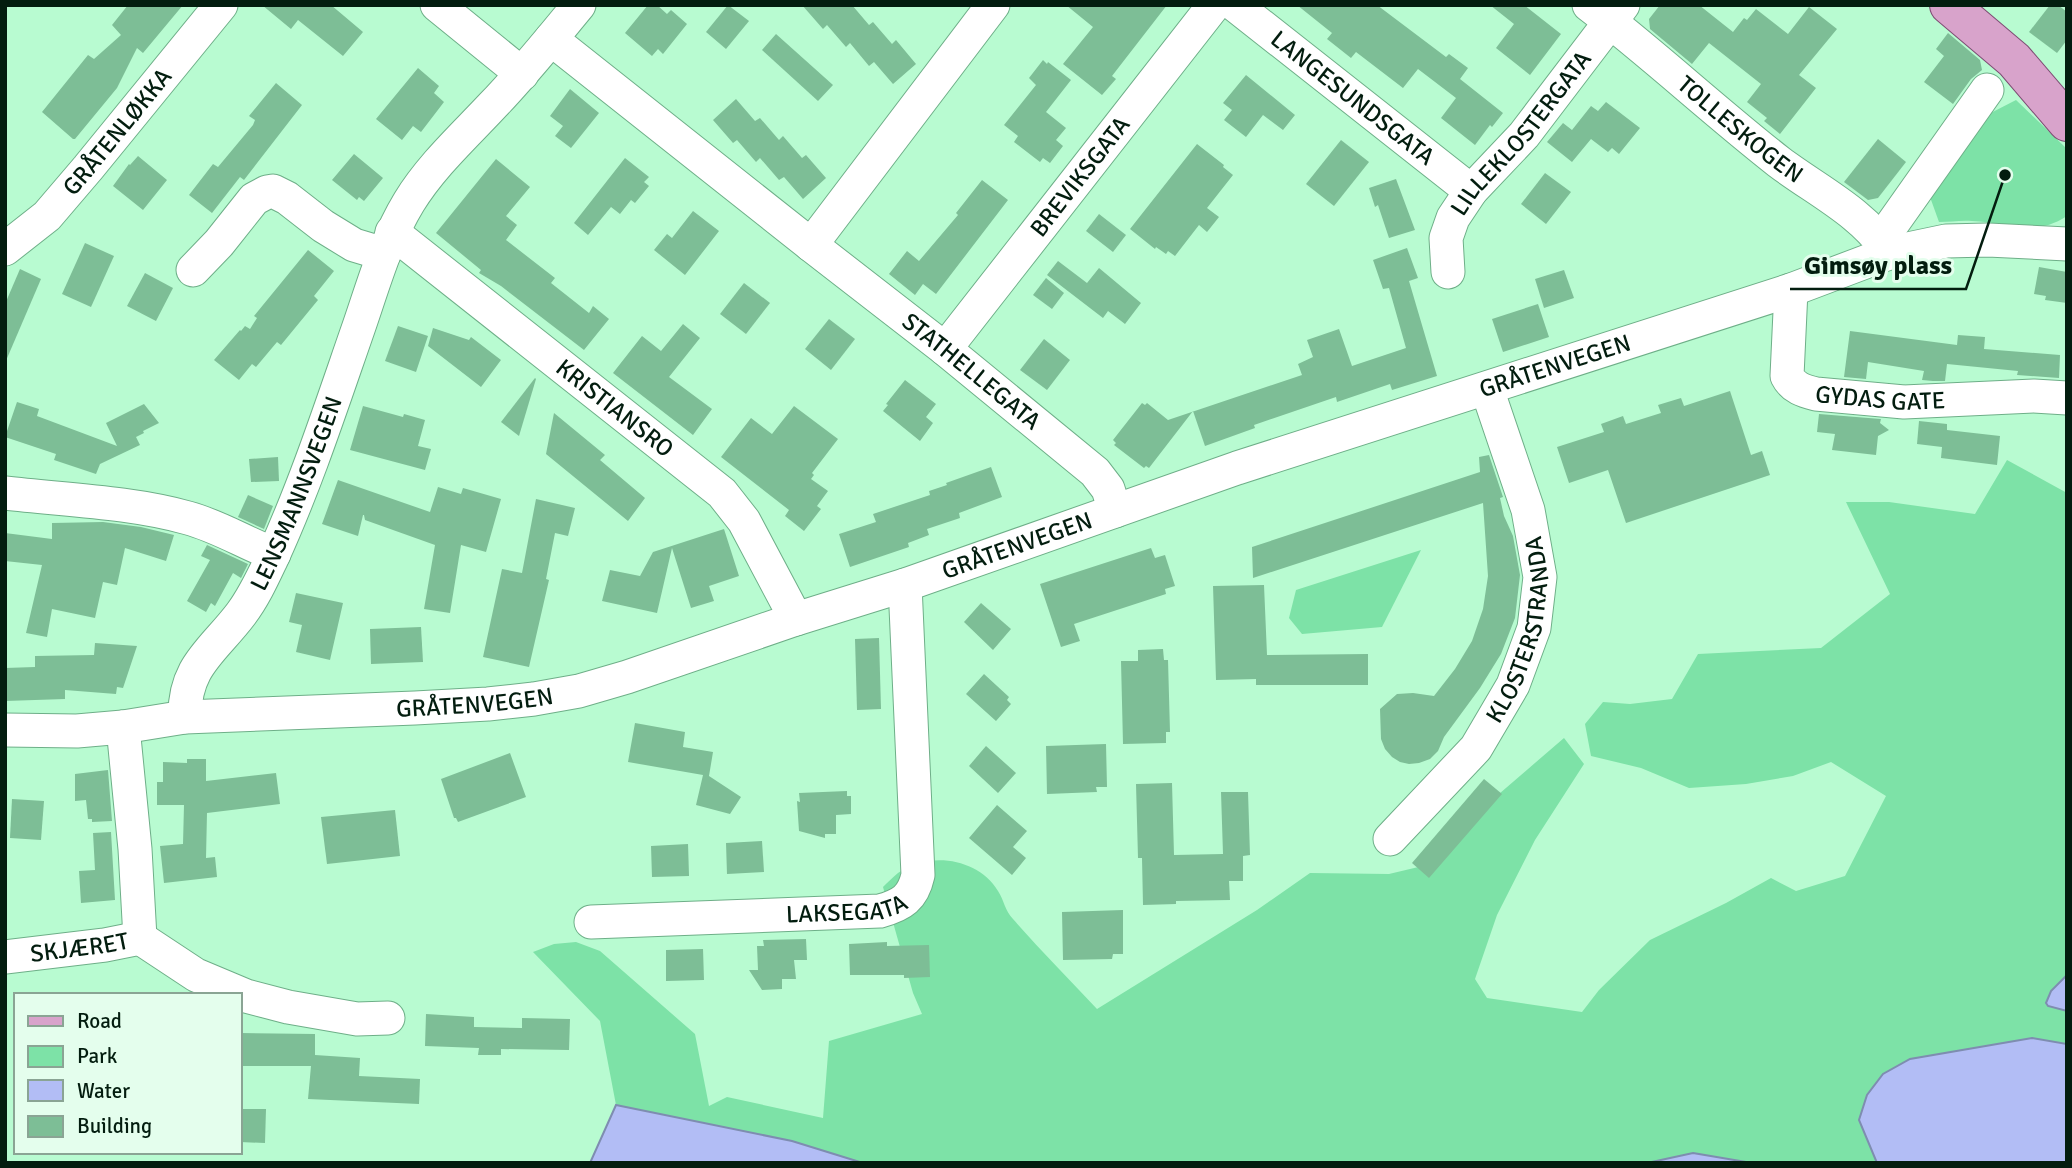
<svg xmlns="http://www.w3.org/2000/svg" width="2072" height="1168" viewBox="0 0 2072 1168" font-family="Signika,sans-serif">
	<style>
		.green { fill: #7de2a7 }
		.water { fill: #b2bdf5; stroke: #7e8db0; stroke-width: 2 }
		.building { fill: #7dbe96 }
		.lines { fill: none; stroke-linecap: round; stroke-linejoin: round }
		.minor-casing { stroke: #6eaf88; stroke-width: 35 }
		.major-casing { stroke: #7d4c73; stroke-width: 40 }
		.minor { stroke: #fff; stroke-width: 33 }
		.major { stroke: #d8a3cb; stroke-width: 38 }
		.labels { text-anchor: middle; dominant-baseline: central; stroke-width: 6; stroke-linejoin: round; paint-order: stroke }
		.street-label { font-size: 24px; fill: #031d0f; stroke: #e4feed }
		.leader { fill: none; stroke: #031d0f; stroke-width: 2.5 }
		.callout-dot { fill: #031d0f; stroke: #e4feed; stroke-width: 2.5 }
		.callout-label { font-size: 26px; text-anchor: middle; font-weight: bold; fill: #031d0f; stroke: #e4feed; stroke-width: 6; stroke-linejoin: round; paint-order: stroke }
	</style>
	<rect width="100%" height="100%" fill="#b8fbd1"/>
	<g class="green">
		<path d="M2016,100L2065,147L2067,153V216C2034,238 2007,222 1972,221C1961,220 1950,222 1939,222L1930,197L1981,118Z"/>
		<path d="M2007,460L2067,493V975L2051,991L2048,1006L2067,1011V1044L2032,1038L1859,1120L1877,1163H1752L1693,1153L1647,1163H863L792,1141L616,1105L600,1021L533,952L554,944L576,942L600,951L695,1034L709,1106L727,1097L823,1118L829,1041L922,1014L913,993L883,887C888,882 893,877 898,873C929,851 978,858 998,891C1004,900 1005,911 1013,919C1040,950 1069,979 1097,1009L1257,910L1310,873L1389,874L1431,864L1485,806L1564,738L1584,764L1535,840L1497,915L1475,979L1487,998L1582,1012L1599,990L1650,940L1726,903L1771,878L1796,891L1845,876L1886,796L1831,762L1793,776L1746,784L1689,788L1641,768L1591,756L1585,724L1603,702L1630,704L1672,699L1698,654L1821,648L1890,594L1846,502H1889L1975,514Z"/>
		<polygon points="1421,550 1382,627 1302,634 1289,618 1296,590"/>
	</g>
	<g class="water">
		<polygon points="2067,975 2067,1011 2048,1006 2046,1003 2051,991"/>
		<polygon points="2032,1038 2067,1044 2067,1163 1877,1163 1859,1120 1867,1095 1883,1074 1910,1059"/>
		<polygon points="616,1105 792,1141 863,1163 590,1163"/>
		<polygon points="1693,1153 1752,1163 1647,1163"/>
	</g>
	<g class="building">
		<polygon points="128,5 183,5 143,53 137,48 117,88 75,139 73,139 42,112 88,55 94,59 121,35 112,25"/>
		<polygon points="262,5 331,5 363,32 343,56 298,20 291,29"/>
		<polygon points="648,5 657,5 667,14 671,10 687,24 663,54 658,49 652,56 625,33"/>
		<polygon points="728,5 749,21 726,49 706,32"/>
		<polygon points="802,5 852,5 869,25 873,22 892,44 896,40 916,64 893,84 874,62 869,66 850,43 846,47 827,25 823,29"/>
		<polygon points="1066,5 1167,5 1112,76 1116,79 1102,95 1063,64 1093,27"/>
		<polygon points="1297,5 1377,5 1446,57 1449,54 1468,68 1460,79 1503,113 1492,127 1490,125 1475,145 1441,118 1456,98 1418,69 1403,88 1356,52 1351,58 1327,39 1332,33"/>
		<polygon points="1490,5 1524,5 1561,34 1530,75 1496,48 1514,24"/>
		<polygon points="1660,5 1699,5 1733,32 1744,18 1747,20 1756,9 1788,34 1809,7 1837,29 1799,75 1816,88 1780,134 1764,121 1767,118 1747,102 1761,84 1709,43 1692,64 1650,29 1649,19"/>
		<polygon points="2050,5 2058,5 2067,12 2067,40 2057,53 2029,32"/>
		<polygon points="1948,33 1980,60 1982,70 1971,79 1953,104 1924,82 1944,56 1936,49"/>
		<polygon points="776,34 833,85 818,101 762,50"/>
		<polygon points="1043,60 1047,64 1048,62 1071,80 1046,112 1066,128 1056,140 1063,146 1050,163 1043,158 1040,162 1014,142 1018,136 1004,125 1036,85 1029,78"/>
		<polygon points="418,68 439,86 434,93 444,102 421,132 413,126 402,140 376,119"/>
		<polygon points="1246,75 1295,115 1283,130 1263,115 1246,137 1224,120 1232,110 1223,103"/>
		<polygon points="276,83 302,105 244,180 240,177 212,213 189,195 213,164 218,167 253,125 255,120 249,116"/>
		<polygon points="570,89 599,113 571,148 555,136 563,126 550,116"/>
		<polygon points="736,99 755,121 760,118 779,140 783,136 802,158 806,155 826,178 803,199 784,177 779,180 760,158 756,162 737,140 733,143 713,120"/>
		<polygon points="1606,102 1640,128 1619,154 1612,148 1608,152 1591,139 1572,162 1547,142 1563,123 1572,130 1591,106 1598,111"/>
		<polygon points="1878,139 1906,162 1878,198 1868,200 1844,182"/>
		<polygon points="1341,140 1369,162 1334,206 1306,184"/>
		<polygon points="1197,144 1224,165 1223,167 1233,175 1207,208 1219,217 1207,232 1199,225 1175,256 1168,251 1166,254 1156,247 1155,249 1130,229"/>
		<polygon points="354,154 383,178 364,201 359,197 357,200 332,180"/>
		<polygon points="138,156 167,180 143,210 113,186 129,164 130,165"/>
		<polygon points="625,158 649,177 644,182 649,186 635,203 631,200 620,214 611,207 588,235 574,223"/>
		<polygon points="496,159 530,187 506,216 517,225 506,240 555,278 551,283 589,313 593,306 609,319 584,350 501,286 479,273 481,270 436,233"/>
		<polygon points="1545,173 1571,192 1546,224 1521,204"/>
		<polygon points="1396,179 1415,230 1389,238 1378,205 1375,207 1369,188"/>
		<polygon points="982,180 1008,200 936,294 923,284 915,295 889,274 907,251 919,261 958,215 956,213"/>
		<polygon points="693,211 719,231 685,275 654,250 667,234 672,238"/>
		<polygon points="1099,214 1126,235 1113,252 1086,231"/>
		<polygon points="85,243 114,256 91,307 62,294"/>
		<polygon points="1407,248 1418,278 1409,281 1437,376 1392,390 1390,384 1337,402 1336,397 1254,425 1255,428 1205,446 1193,411 1149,468 1146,466 1144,468 1114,445 1116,443 1113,440 1142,403 1145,405 1147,403 1168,420 1302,375 1298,364 1313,357 1307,340 1339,329 1352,366 1406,348 1389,288 1383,289 1373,260"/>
		<polygon points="308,250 334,271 314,296 318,300 281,345 277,342 256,367 252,364 239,380 214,360 240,330 241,331 245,326 250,329 257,318 254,316"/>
		<polygon points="1058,261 1087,283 1099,268 1141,303 1125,324 1108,311 1103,318 1047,275"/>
		<polygon points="2039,267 2067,272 2067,303 2045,300 2046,296 2034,294"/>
		<polygon points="20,269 41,279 5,363 5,304"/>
		<polygon points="1564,270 1574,298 1544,308 1535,279"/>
		<polygon points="145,273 173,288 156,321 127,306"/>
		<polygon points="1046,278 1064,293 1052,309 1033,295"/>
		<polygon points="744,283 770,303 746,334 720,314"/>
		<polygon points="1538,304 1549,337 1503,352 1492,319"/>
		<polygon points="829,319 855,339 831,370 805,349"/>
		<polygon points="683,324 700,338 669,377 712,409 693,435 613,373 642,336 661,351"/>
		<polygon points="398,326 428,336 416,372 385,361"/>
		<polygon points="433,328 469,340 471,337 501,360 481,387 428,346"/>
		<polygon points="1850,331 1957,345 1958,335 1985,337 1984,349 2060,355 2059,378 2017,375 2018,371 1947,364 1945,381 1933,381 1922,380 1924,371 1868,362 1866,379 1844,377"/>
		<polygon points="1044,339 1070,360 1047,390 1020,370"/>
		<polygon points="535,378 536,379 519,436 501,422"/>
		<polygon points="905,380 936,404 926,417 933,423 920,441 883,411 888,405 886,404"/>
		<polygon points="1730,391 1751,455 1762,451 1770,475 1626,523 1608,470 1569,483 1557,447 1604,432 1601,424 1623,416 1626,424 1661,413 1658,405 1681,398 1684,406"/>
		<polygon points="17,402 39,409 37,416 117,446 106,423 144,404 159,423 143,431 144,433 136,437 140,445 100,464 96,474 54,460 56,454 5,437"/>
		<polygon points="363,406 403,417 404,414 425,420 418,446 431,449 425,470 350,450"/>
		<polygon points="794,406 838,439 812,473 814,475 811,479 828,491 817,506 821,509 804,531 785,516 789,510 721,457 751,418 772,434"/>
		<polygon points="554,413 605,455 600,460 645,498 628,521 546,454"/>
		<polygon points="1819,414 1881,419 1880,423 1889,430 1878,436 1876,455 1832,450 1835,434 1817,432"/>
		<polygon points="1919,421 1947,424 1947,430 2000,436 1997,465 1941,458 1942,447 1917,444"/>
		<polygon points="1489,455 1503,497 1500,498 1504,516 1513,536 1520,575 1515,618 1501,654 1480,688 1444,737 1438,751 1430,759 1419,763 1409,764 1400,762 1392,757 1385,749 1381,739 1380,709 1397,694 1413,693 1434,696 1455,669 1472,641 1483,609 1488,576 1483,503 1253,578 1252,547 1480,472 1479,457"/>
		<polygon points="278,457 279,481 251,482 249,459"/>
		<polygon points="991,467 1002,497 959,513 960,518 927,529 929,535 908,543 909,547 850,567 839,534 876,522 873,514 930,495 929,491 947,485 946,483"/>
		<polygon points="338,480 430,512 438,487 461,494 463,488 501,499 486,552 461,545 450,613 424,609 435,545 365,520 364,515 363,515 358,536 322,524"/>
		<polygon points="248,495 273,506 264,529 238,517"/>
		<polygon points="536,499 575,508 568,536 555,533 546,579 549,580 529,667 483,657 502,569 522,573"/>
		<polygon points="103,522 141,527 174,535 166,561 125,548 117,585 103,582 95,618 52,609 47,637 26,633 42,565 5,561 5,533 52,539 52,523"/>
		<polygon points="724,529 739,576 709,586 714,601 691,608 672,548 657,613 602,601 610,570 640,576 653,552"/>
		<polygon points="207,545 248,564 241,578 233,573 215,606 211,603 206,612 187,601 210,560 201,556"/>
		<polygon points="1151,548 1155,558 1165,555 1175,586 1165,589 1166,594 1074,624 1080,641 1061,647 1040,584"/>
		<polygon points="1264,585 1267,655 1368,654 1368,685 1256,685 1256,679 1216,680 1213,586"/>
		<polygon points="296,593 343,603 330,660 296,652 302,625 289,622"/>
		<polygon points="981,603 1011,629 993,650 964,622"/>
		<polygon points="421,627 423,662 371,664 370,629"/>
		<polygon points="879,638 881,709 857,710 855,639"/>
		<polygon points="95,643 137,646 123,688 117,687 116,694 65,690 65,699 5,701 5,668 35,667 35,656 94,655"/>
		<polygon points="1163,649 1164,660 1168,660 1170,732 1166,732 1166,743 1123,744 1121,661 1138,661 1138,650"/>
		<polygon points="984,674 1009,697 1007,700 1011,704 996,721 966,694"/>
		<polygon points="635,723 685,732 683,747 713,752 709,776 741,797 730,814 696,805 703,775 628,762"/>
		<polygon points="1106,744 1107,787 1096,787 1097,792 1047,794 1046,746"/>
		<polygon points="986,746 1016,773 998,793 969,766"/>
		<polygon points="510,753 526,797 458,822 456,818 454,818 441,779"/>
		<polygon points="187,759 206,759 206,781 276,773 280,804 207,813 206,858 215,857 217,877 164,883 160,846 183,844 184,805 157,805 157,782 163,782 163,762 187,763"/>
		<polygon points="108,770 112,821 92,822 92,819 88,819 86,800 75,801 75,774"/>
		<polygon points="1484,779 1502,794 1429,878 1412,863"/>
		<polygon points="1172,783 1174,855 1223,854 1221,792 1248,792 1250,855 1243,856 1243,881 1229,881 1230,900 1176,901 1176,904 1143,905 1142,858 1138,858 1136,784"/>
		<polygon points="847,791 847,796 851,796 851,814 836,815 836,834 825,834 825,838 799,831 797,801 800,802 799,793"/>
		<polygon points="12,799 44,801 41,840 10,838"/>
		<polygon points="997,805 1027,831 1013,847 1026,858 1012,875 969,838"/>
		<polygon points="395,810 400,856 327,864 321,817"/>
		<polygon points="111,832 115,900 81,903 79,871 95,870 93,833"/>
		<polygon points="762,841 764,872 727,874 726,843"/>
		<polygon points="688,844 689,876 652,877 651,846"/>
		<polygon points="1123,910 1123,954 1113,954 1112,959 1063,960 1062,912"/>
		<polygon points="806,939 807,960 794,960 796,979 782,979 782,989 762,990 749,970 758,970 757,946 764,946 763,940"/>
		<polygon points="887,942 887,946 929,945 930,977 904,978 904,975 850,975 849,944"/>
		<polygon points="703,949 704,980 666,981 666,950"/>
		<polygon points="426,1014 474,1017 474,1027 522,1028 522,1018 570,1019 569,1050 501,1049 501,1055 478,1055 479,1048 425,1046"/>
		<polygon points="240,1033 315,1034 315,1055 360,1058 359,1076 420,1079 419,1104 308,1099 311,1066 240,1066"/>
		<polygon points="240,1109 266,1109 265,1143 240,1142"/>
	</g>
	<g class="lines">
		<g class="minor-casing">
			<g id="minor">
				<polyline points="437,5 522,74"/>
				<path id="s1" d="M1235,5L1471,191"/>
				<path id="s2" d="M1589,5C1654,55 1714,111 1779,162C1816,190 1864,213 1889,253"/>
				<path id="s3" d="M551,39L811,245L945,349L1095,472L1108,489L1115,511"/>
				<path id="s4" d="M392,232L722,493L744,521L796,619"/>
				<polyline points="1881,240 1987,90"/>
				<polyline points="811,245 993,5"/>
				<path id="s5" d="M5,249L47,216L88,168L221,5"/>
				<polyline points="193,270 219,243 254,199 267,192 273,191 287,198 323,226 354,245 384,254"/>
				<path id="s6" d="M1448,272L1446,238L1453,218L1471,191L1524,135L1623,5"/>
				<path id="s7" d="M1791,290L1787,376C1793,388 1804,391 1816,394L1904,402L2034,396L2067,398"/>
				<path id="s8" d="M945,349L1214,5"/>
				<path d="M5,493C65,500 131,502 188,518C218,526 245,543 274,554"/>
				<path id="s9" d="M185,717C184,666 213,651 241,614C254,597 263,577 272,558C305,486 330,410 356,335C372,290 384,243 409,202C431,166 464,136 492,106C523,74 550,40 579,5"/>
				<polyline points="123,727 135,849 140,938"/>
				<path id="s10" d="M5,730L77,731L123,727L185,717L415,708L488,704L534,699L579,691L627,677L796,619L905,585L1237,468L1791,290L1889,253L1946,241L1988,240L2067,244"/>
				<path id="s11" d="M1390,839L1476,748L1513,685L1534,628L1540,577L1528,510L1487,389"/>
				<path id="s12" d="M591,922L880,911C902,905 913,898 918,875L905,585"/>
				<path id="s13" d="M5,957L105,945L140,938L196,975L246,996L288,1007L357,1019L388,1018"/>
			</g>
		</g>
		<g class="major-casing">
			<polyline id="major" points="1949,5 2014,60 2067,122"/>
		</g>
		<use href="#minor" class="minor"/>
		<use href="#major" class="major"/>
	</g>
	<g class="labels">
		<g class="street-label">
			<text stroke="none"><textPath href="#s1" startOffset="150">LANGESUNDSGATA</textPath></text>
			<text stroke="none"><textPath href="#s2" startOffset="196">TOLLESKOGEN</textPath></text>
			<text stroke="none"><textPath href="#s5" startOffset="163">GRÅTENLØKKA</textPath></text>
			<text stroke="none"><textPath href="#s6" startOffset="164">LILLEKLOSTERGATA</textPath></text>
			<text stroke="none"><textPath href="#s8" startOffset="219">BREVIKSGATA</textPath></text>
			<text stroke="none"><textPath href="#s10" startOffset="1605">GRÅTENVEGEN</textPath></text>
			<text stroke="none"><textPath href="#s3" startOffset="536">STATHELLEGATA</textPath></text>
			<text stroke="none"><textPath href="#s7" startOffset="186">GYDAS GATE</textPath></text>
			<text stroke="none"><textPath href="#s4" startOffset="284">KRISTIANSRO</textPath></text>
			<text stroke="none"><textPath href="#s9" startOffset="254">LENSMANNSVEGEN</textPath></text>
			<text stroke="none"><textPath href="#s10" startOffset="1038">GRÅTENVEGEN</textPath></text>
			<text stroke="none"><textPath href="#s11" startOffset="254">KLOSTERSTRANDA</textPath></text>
			<text stroke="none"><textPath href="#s10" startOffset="471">GRÅTENVEGEN</textPath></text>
			<text stroke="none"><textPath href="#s12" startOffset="256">LAKSEGATA</textPath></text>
			<text stroke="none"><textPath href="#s13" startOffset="75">SKJÆRET</textPath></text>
		</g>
	</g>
	<path class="leader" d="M2005 175L1966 289H1790"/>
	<circle class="callout-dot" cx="2005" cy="175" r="7"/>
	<g class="callout-label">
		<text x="1878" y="274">Gimsøy plass</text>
	</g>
	<rect width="2072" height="1168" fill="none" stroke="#031d0f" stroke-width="14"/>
	<rect x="14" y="993" width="228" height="161" fill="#e4feed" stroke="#8aa494" stroke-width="2"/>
	<rect x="28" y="1016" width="35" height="10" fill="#d8a3cb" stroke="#8aa494" stroke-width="2"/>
	<text x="77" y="1028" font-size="21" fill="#031d0f">Road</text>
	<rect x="28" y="1046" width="35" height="21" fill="#7de2a7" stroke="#8aa494" stroke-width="2"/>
	<text x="77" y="1063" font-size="21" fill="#031d0f">Park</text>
	<rect x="28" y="1080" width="35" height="21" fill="#b2bdf5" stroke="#8aa494" stroke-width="2"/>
	<text x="77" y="1098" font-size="21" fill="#031d0f">Water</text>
	<rect x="28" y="1116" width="35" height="21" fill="#7dbe96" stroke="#8aa494" stroke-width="2"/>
	<text x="77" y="1133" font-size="21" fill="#031d0f">Building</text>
</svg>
